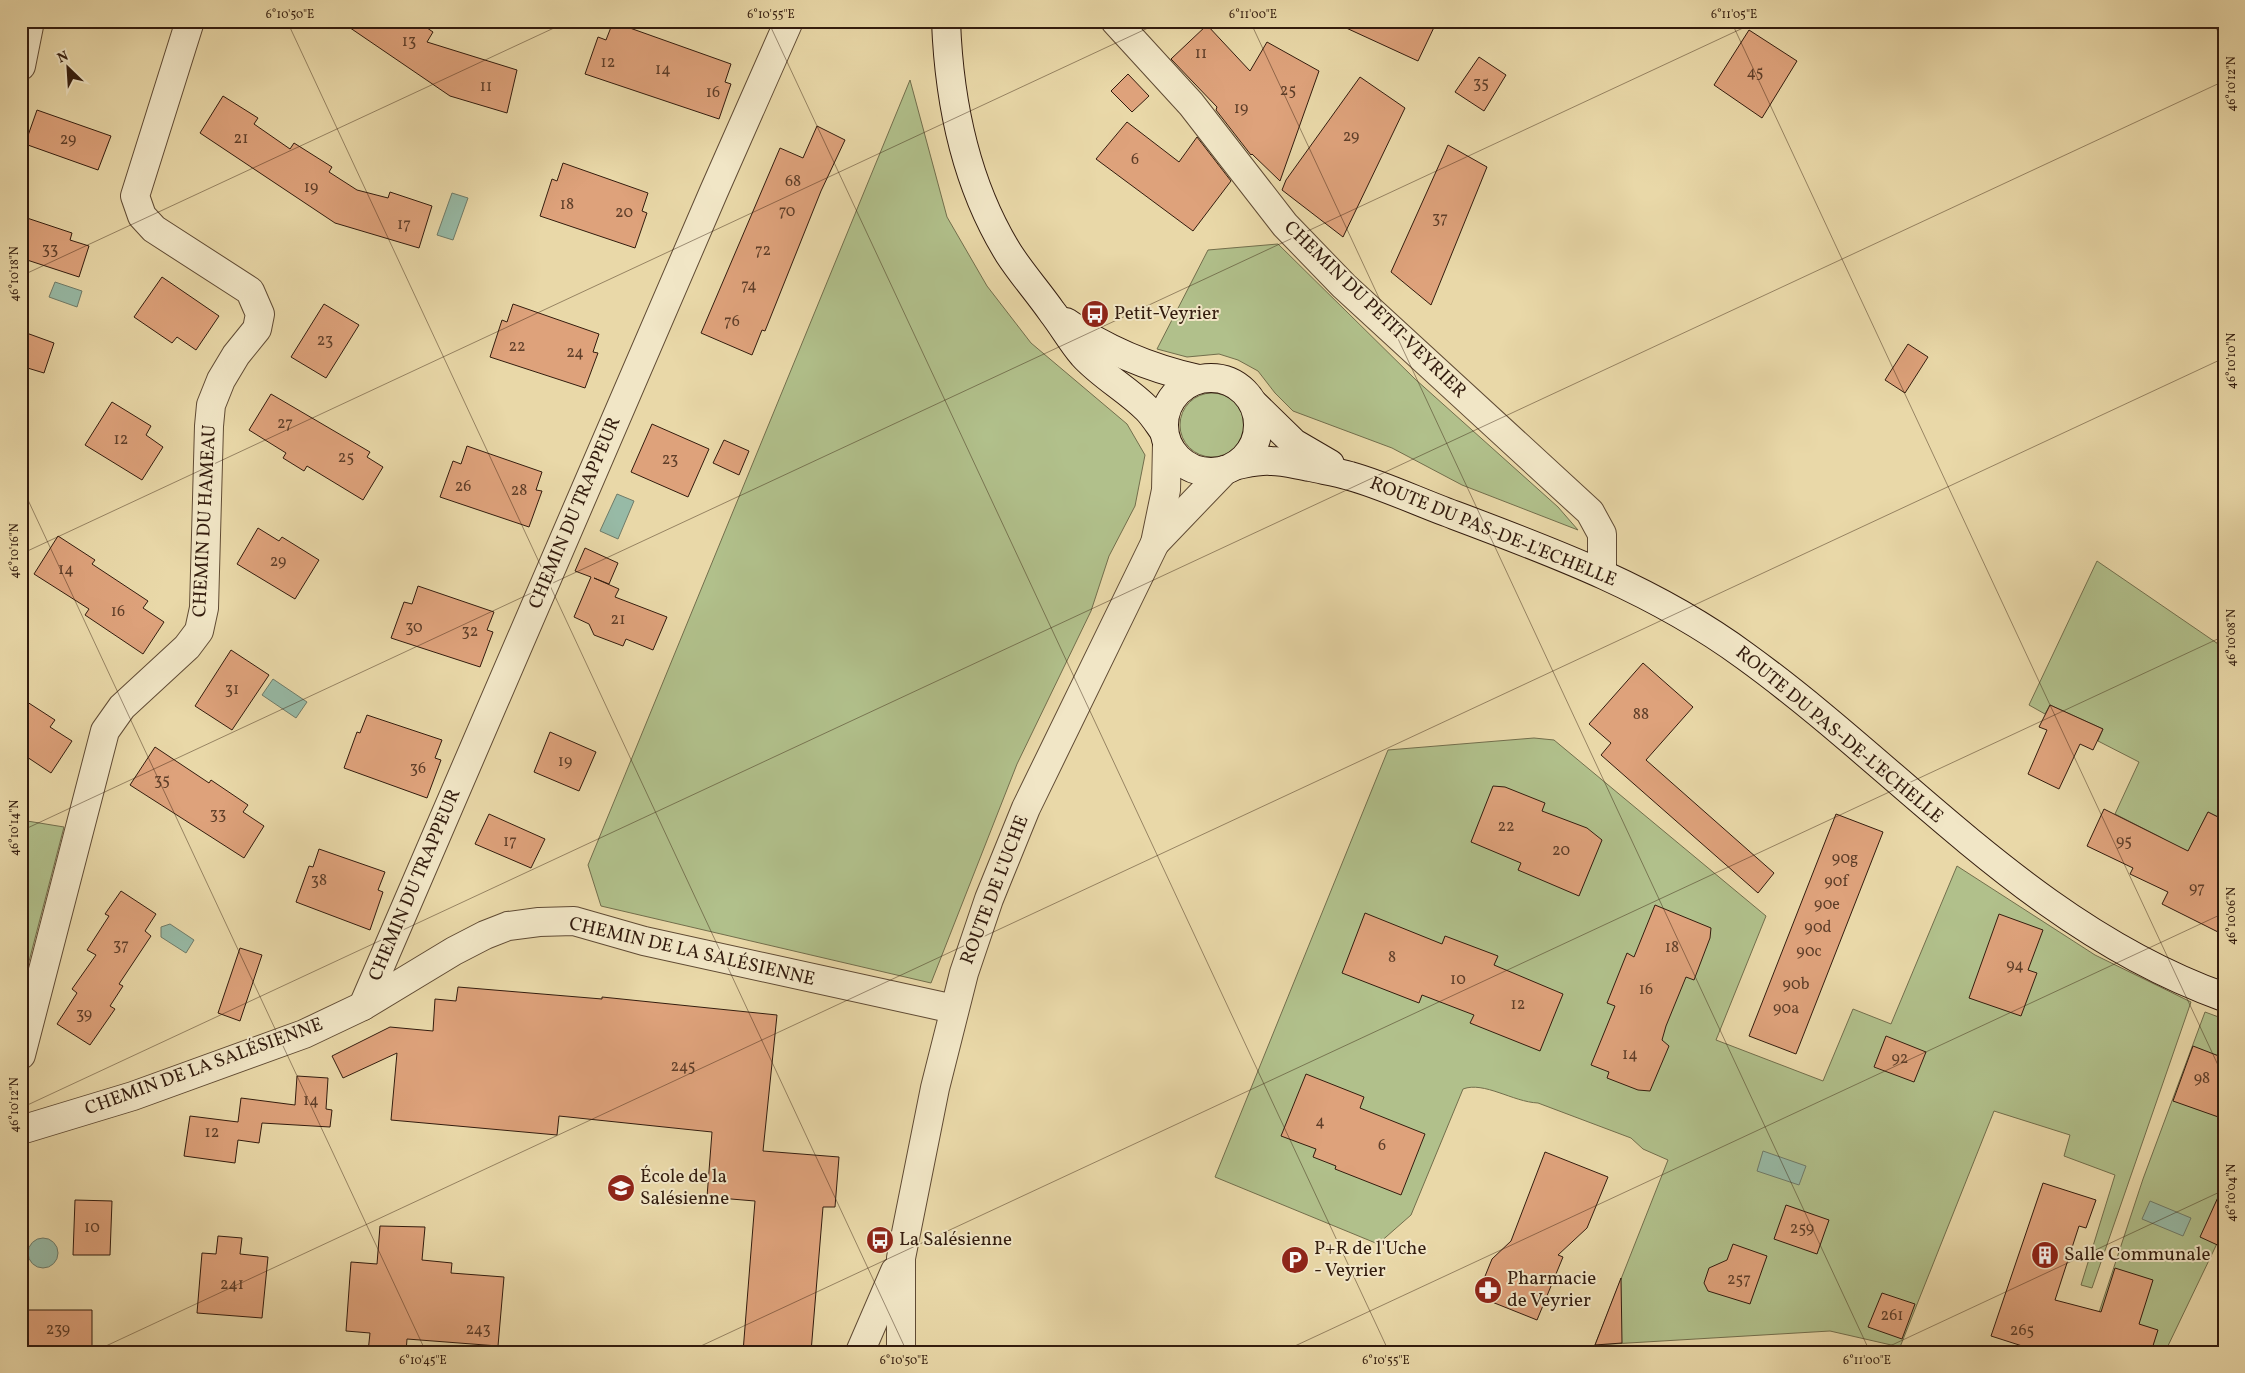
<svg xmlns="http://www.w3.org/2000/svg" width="2245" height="1373" viewBox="0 0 2245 1373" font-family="Vollkorn,serif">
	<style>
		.green { fill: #b1c08b; stroke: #726e4c }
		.water { fill: #97baa6; stroke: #6f7b69 }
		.building { fill: #dea27b; stroke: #331c0e }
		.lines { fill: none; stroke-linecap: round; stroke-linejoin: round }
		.minor-casing { stroke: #604b34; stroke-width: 30 }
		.tertiary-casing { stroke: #604b34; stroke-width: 30 }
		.secondary-casing { stroke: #331c0e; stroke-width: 30 }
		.minor { stroke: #f1e6c6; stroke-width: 28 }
		.tertiary { stroke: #f1e6c6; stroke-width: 28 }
		.secondary { stroke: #f1e6c6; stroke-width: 28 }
		.ticks { fill: none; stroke: #331c0e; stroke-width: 1; stroke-opacity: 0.45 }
		.labels { text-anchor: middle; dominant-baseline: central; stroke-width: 4; stroke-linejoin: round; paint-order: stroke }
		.number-label { font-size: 16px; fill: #5e3e29 }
		.street-label { font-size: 19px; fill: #331c0e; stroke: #f1e6c6 }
		.poi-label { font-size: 19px; fill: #331c0e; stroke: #f1e6c6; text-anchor: start }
		.neatline { fill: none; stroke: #331c0e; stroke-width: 2 }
		.ticks-label { font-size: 12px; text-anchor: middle; fill: #331c0e }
	</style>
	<rect width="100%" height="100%" fill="#e9d8a8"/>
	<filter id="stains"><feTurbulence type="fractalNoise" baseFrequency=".004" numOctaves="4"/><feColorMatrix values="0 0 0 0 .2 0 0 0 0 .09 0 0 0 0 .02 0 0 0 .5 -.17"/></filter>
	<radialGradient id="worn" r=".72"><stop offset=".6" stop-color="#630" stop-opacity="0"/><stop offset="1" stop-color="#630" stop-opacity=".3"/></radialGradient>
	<g class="green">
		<polygon points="910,80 947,217 987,286 1031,343 1127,424 1145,455 1135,506 1109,556 1091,611 1017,764 931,983 601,906 588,865"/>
		<polygon points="1278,244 1415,379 1558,507 1578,530 1462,485 1392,448 1293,411 1275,393 1258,371 1238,360 1219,354 1187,357 1157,349 1208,250"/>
		<circle cx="1212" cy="425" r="32"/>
		<polygon points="2097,561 2224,648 2224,820 2208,812 2186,856 2162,838 2115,814 2139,762 2098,741 2103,729 2050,705 2045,714 2029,705"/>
		<path d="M1534,738L1554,740L1766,916L1716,1040L1823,1081L1853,1009L1891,1024L1957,866L2095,955L2191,1002L2092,1288L2081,1285L2115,1175L2064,1156L2070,1135L1994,1111L1900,1347L1830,1331L1595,1345L1668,1160L1643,1149L1631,1138L1538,1103C1513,1102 1484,1081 1463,1089L1411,1215L1378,1244L1215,1177L1388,750Z"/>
		<polygon points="21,820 64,827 21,992"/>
		<polygon points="2205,1012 2224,1019 2224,1229 2165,1352 2086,1352 2143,1179"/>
	</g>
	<g class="water">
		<polygon points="452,193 468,198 453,240 437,235"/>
		<polygon points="55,282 82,291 77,307 49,297"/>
		<polygon points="617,494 634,501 618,539 600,531"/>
		<polygon points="273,679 307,702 296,718 262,695"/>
		<polygon points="170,924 194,940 186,953 161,937 161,927"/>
		<polygon points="1763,1151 1806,1166 1799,1185 1757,1171"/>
		<polygon points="2150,1201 2191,1218 2183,1236 2142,1219"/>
		<circle cx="43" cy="1253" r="15"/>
	</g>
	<g class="building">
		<polygon points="340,21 417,21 433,32 427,42 517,70 507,113 450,96"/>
		<polygon points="1331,21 1437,21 1418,61"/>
		<polygon points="613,22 731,64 725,82 731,84 719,119 585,74 598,37 606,40"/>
		<polygon points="1207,25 1250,71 1267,42 1319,71 1280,181 1252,154 1251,155 1216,110 1217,107 1171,59"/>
		<polygon points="1749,30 1797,61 1762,118 1714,85"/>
		<polygon points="1479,57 1506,75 1484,111 1455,92"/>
		<polygon points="1128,74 1149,96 1132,112 1111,91"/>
		<polygon points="1360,77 1405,108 1343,237 1282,190 1286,180"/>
		<polygon points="223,96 258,118 254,124 290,149 294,143 332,167 329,172 357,190 388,198 390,192 432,206 419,248 335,223 200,133"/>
		<polygon points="37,110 111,136 98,170 25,144"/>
		<polygon points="1127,122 1179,162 1197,137 1231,181 1193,231 1096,159"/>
		<polygon points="817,126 845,140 821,191 765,331 762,330 752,355 701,333 780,148 803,158"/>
		<polygon points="1448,145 1487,167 1431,305 1391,272"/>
		<polygon points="563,163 648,193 642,211 647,213 635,248 540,216 552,179 557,181"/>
		<polygon points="21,216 72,233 70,240 89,246 79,277 21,258"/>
		<polygon points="162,277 219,316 196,350 177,337 172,343 134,317"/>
		<polygon points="324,304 359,325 326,378 291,357"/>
		<polygon points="513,304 599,334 593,352 598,353 585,388 490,357 502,320 507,322"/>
		<polygon points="21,331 54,343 44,373 21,366"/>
		<polygon points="1908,344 1928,357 1905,393 1885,380"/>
		<polygon points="271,394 370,452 367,457 383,467 363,500 307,466 304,471 283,458 286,453 249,430"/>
		<polygon points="112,402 151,426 146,435 163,447 142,480 85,445"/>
		<polygon points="652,424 709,449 688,497 631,472"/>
		<polygon points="724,440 749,451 739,475 713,463"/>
		<polygon points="467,446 542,472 536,490 542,491 529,527 440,497 453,461 461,464"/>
		<polygon points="258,528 279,541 282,537 319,560 295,599 237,564"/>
		<polygon points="58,536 95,560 92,564 148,601 143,608 164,622 143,654 85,615 89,609 34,574"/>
		<polygon points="585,548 618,563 609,584 594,578 619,589 615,597 667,617 653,650 626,639 623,646 594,635 589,624 574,617 591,577 575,571"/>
		<polygon points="418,586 494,612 487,630 493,632 480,667 391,638 404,602 412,604"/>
		<polygon points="231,650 269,675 232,730 195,706"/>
		<polygon points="1643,663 1693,707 1646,760 1774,873 1758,893 1601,755 1611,743 1589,724"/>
		<polygon points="21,698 55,720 50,727 72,741 51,773 21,753"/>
		<polygon points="2050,705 2103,729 2093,750 2080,744 2059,789 2028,774 2047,730 2039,727"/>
		<polygon points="367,715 442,740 435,758 441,760 427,798 344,768 357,732 360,733"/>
		<polygon points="550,732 596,752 579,791 534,772"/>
		<polygon points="155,747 209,783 211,780 248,805 243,812 264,826 244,858 130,785"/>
		<polygon points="1493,786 1505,787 1545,803 1542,811 1587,828 1602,840 1579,896 1518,870 1521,863 1471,842"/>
		<polygon points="2104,809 2188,851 2208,812 2224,820 2224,935 2162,904 2168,892 2130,874 2133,868 2087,846"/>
		<polygon points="489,814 545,839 531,868 475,844"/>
		<polygon points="1836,814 1883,832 1796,1054 1749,1036"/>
		<polygon points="319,849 385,872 378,890 383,892 370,930 296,902 309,866 313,867"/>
		<polygon points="121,891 156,914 145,931 151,936 119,984 123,986 110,1006 115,1009 90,1045 57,1024 77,993 72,989 96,955 87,950 109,916 105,914"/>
		<polygon points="1655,905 1711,928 1710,938 1694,980 1686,977 1666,1026 1662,1040 1669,1046 1650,1091 1638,1090 1607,1078 1609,1072 1591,1065 1615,1006 1607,1003 1627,953 1634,957"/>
		<polygon points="1365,913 1442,944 1445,936 1498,956 1494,965 1563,994 1540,1051 1470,1023 1474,1015 1422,995 1419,1003 1342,973"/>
		<polygon points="1999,914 2043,930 2028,970 2037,973 2021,1016 1969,998"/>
		<polygon points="240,948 262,955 240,1021 218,1013"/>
		<polygon points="458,987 602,999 602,997 777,1015 763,1151 839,1157 835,1207 823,1207 811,1352 743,1352 755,1201 707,1197 712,1132 559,1116 557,1135 391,1120 397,1053 343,1078 332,1056 390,1027 433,1031 435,999 456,1001"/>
		<polygon points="1886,1036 1926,1052 1914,1082 1874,1067"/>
		<polygon points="2193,1046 2224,1058 2224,1119 2173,1101"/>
		<polygon points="1306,1074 1364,1097 1360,1108 1425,1134 1401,1195 1335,1169 1336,1166 1313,1157 1316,1149 1281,1136"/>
		<polygon points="297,1076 328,1078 326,1109 332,1110 330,1127 262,1123 259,1143 238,1140 235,1163 184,1156 190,1116 238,1122 241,1098 295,1105"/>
		<polygon points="1545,1152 1608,1177 1587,1228 1558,1255 1563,1257 1537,1320 1477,1296 1492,1259 1511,1241"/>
		<polygon points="2043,1183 2096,1200 2086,1228 2079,1226 2055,1300 2101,1312 2115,1268 2153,1280 2139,1324 2158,1330 2151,1352 2041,1352 1991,1336"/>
		<polygon points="2224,1184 2224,1248 2200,1237"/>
		<polygon points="75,1200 112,1201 110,1255 73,1255"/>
		<polygon points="1786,1205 1829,1220 1817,1254 1774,1239"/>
		<polygon points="380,1226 425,1227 422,1260 452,1263 451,1273 504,1277 498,1346 407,1339 406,1352 368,1352 370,1333 346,1331 351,1262 377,1264"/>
		<polygon points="218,1236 242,1238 240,1254 268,1257 262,1318 197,1313 202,1253 216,1254"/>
		<polygon points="1733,1244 1767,1256 1750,1304 1708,1291 1704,1283 1709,1268 1727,1260"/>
		<polygon points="1621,1278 1622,1343 1595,1345"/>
		<polygon points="1882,1293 1915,1304 1902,1339 1868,1327"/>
		<polygon points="24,1310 92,1310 92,1349 24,1350"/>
	</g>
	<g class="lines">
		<g class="minor-casing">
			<g id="minor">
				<polyline points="1115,21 1191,104 1285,225 1344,286 1590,512 1602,534 1602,573"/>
				<polyline points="21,66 30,21"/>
				<polyline points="363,1006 714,191 789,21"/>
				<polyline points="21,1055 105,731 122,707 187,647 199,631 204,608 209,426 211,405 221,380 236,355 257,329 260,314 250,291 154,229 142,216 135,196 190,21"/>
				<polyline points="21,1130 133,1096 304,1034 363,1006 454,951 485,935 508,926 539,922 574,921 644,941 954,1009"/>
			</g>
		</g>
		<g class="tertiary-casing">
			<g id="tertiary">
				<polyline points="1155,543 1225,470"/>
				<polyline points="860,1352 895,1271"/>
				<polyline points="901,1352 901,1258 935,1088 964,973 989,899 1026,808 1155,543 1166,490 1167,444"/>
			</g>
		</g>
		<g class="secondary-casing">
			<g id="secondary">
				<path d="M946,21C949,101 966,185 1009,254C1022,274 1038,292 1052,312C1063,326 1071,341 1083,355C1102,376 1127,389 1147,409C1153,415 1158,423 1163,430"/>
				<path d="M1066,322C1107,351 1149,368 1198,379"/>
				<circle cx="1211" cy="425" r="47"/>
				<polyline points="1254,404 1294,443 1330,464"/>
				<path d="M1237,465C1248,463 1260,460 1271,461C1284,461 1297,465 1310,467C1323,470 1337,472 1350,476C1382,485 1414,500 1446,512C1550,551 1654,589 1745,656C1904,771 2033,929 2224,997"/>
			</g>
		</g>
		<use href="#minor" class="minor"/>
		<use href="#tertiary" class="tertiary"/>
		<use href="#secondary" class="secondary"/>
	</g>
	<path class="ticks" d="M287,21L907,1352M768,21L1389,1352M1250,21L1870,1352M1731,21L2224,1078M2213,21L2224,45M21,276L569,21M21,485L426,1352M21,554L1163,21M21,831L1758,21M21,1108L2224,81M93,1352L2224,358M688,1352L2224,636M1282,1352L2224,913M1877,1352L2224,1190"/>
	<defs>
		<g id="bus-disc" transform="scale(1.4375)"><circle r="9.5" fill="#8f2418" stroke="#f1e6c6"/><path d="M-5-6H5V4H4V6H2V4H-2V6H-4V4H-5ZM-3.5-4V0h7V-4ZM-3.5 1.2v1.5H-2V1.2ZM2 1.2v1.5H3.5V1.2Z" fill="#fff"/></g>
		<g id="school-disc" transform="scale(1.4375)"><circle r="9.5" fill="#8f2418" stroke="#f1e6c6"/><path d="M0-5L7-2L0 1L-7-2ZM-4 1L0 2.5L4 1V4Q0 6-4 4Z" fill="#fff"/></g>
		<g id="building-disc" transform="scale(1.4375)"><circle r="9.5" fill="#8f2418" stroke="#f1e6c6"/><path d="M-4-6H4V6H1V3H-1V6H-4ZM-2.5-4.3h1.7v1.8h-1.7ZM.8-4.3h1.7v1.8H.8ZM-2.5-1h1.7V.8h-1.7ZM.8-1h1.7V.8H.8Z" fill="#fff"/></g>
		<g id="parking-disc" transform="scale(1.4375)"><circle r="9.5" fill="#8f2418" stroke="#f1e6c6"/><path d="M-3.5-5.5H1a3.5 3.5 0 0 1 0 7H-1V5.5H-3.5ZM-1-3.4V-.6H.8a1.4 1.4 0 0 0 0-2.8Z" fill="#fff"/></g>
		<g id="pharmacy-disc" transform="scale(1.4375)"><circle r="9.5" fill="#8f2418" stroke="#f1e6c6"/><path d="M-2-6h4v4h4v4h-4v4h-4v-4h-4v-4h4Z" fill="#fff"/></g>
	</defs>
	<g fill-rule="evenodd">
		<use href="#bus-disc" x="1095" y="314"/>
		<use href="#school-disc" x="621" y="1188"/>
		<use href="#bus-disc" x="880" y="1240"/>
		<use href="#building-disc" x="2045" y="1255"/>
		<use href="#parking-disc" x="1295" y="1260"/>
		<use href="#pharmacy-disc" x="1488" y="1290"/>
	</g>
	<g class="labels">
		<g class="number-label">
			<text x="409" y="42">13</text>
			<text x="1201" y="54">11</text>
			<text x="608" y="63">12</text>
			<text x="663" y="70">14</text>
			<text x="1755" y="73">45</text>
			<text x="1481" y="84">35</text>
			<text x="486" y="87">11</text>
			<text x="1288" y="91">25</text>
			<text x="713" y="93">16</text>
			<text x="1241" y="109">19</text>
			<text x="1351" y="137">29</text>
			<text x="241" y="139">21</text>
			<text x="68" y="140">29</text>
			<text x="1135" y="160">6</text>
			<text x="793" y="182">68</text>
			<text x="311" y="188">19</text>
			<text x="567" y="205">18</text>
			<text x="787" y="212">70</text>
			<text x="624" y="213">20</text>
			<text x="1440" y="219">37</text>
			<text x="404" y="225">17</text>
			<text x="50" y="250">33</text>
			<text x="763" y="251">72</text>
			<text x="749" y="286">74</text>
			<text x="732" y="322">76</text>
			<text x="325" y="341">23</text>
			<text x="517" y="347">22</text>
			<text x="575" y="353">24</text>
			<text x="285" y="424">27</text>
			<text x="121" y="440">12</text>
			<text x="346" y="458">25</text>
			<text x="670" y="460">23</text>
			<text x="463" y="487">26</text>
			<text x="519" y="491">28</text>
			<text x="278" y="562">29</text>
			<text x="66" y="570">14</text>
			<text x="118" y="612">16</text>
			<text x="618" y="620">21</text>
			<text x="414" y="628">30</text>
			<text x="470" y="632">32</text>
			<text x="232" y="690">31</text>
			<text x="1641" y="715">88</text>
			<text x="565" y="762">19</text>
			<text x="418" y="769">36</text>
			<text x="162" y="781">35</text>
			<text x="218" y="815">33</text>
			<text x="1506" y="827">22</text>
			<text x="510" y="842">17</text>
			<text x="2124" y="842">95</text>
			<text x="1561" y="851">20</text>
			<text x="1845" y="859">90g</text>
			<text x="319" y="881">38</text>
			<text x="1836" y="882">90f</text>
			<text x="2197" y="889">97</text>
			<text x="1827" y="905">90e</text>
			<text x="1818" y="928">90d</text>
			<text x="121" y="946">37</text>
			<text x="1672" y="948">18</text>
			<text x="1809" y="952">90c</text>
			<text x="1392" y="958">8</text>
			<text x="2015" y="966">94</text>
			<text x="1458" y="980">10</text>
			<text x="1796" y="985">90b</text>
			<text x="1646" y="990">16</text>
			<text x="1518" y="1005">12</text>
			<text x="1786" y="1009">90a</text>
			<text x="84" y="1015">39</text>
			<text x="1630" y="1055">14</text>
			<text x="1900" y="1059">92</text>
			<text x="683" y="1067">245</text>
			<text x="2202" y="1079">98</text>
			<text x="311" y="1101">14</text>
			<text x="1320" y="1122">4</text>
			<text x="212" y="1133">12</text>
			<text x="1382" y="1146">6</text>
			<text x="92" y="1228">10</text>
			<text x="1802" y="1229">259</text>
			<text x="1739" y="1280">257</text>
			<text x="232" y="1285">241</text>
			<text x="1892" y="1316">261</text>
			<text x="58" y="1330">239</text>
			<text x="478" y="1330">243</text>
			<text x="2022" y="1331">265</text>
		</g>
		<g class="street-label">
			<text transform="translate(1375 310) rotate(44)">CHEMIN DU PETIT-VEYRIER</text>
			<text transform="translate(575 513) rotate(-67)">CHEMIN DU TRAPPEUR</text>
			<text transform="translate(205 521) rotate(-87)">CHEMIN DU HAMEAU</text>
			<text transform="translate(1493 532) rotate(22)">ROUTE DU PAS-DE-L'ECHELLE</text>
			<text transform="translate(1839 735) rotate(40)">ROUTE DU PAS-DE-L'ECHELLE</text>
			<text transform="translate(415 885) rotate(-67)">CHEMIN DU TRAPPEUR</text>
			<text transform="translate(995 890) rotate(-69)">ROUTE DE L'UCHE</text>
			<text transform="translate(692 952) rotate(13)">CHEMIN DE LA SALÉSIENNE</text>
			<text transform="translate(204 1067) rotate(-20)">CHEMIN DE LA SALÉSIENNE</text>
		</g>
		<g class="poi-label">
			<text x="1114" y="314">Petit-Veyrier</text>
			<text x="640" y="1177">École de la<tspan x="640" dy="22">Salésienne</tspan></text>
			<text x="899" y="1240">La Salésienne</text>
			<text x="1314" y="1249">P+R de l'Uche<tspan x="1314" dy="22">- Veyrier</tspan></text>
			<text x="2064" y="1255">Salle Communale</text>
			<text x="1507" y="1279">Pharmacie<tspan x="1507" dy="22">de Veyrier</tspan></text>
		</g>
	</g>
	<rect width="2245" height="1373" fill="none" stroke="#e9d8a8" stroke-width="55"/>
	<g transform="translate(68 68) rotate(335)" stroke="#f1e6c6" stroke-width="4" paint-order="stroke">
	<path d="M0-4L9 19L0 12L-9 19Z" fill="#331c0e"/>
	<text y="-8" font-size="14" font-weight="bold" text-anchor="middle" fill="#331c0e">N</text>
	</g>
	<rect x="28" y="28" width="2190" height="1318" class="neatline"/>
	<g class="ticks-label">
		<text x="290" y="18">6°10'50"E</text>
		<text x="771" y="18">6°10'55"E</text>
		<text x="1253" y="18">6°11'00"E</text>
		<text x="1734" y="18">6°11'05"E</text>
		<text transform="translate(2231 84) rotate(-90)" y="4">46°10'12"N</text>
		<text transform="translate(14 274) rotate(-90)" y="4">46°10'18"N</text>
		<text transform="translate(2231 361) rotate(-90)" y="4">46°10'10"N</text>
		<text transform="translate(14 551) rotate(-90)" y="4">46°10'16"N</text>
		<text transform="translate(2231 638) rotate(-90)" y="4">46°10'08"N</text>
		<text transform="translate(14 828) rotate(-90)" y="4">46°10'14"N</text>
		<text transform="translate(2231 916) rotate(-90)" y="4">46°10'06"N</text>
		<text transform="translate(14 1105) rotate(-90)" y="4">46°10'12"N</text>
		<text transform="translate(2231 1193) rotate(-90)" y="4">46°10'04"N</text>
		<text x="423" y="1364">6°10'45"E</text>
		<text x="904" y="1364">6°10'50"E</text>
		<text x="1386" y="1364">6°10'55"E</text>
		<text x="1867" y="1364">6°11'00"E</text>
	</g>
	<rect width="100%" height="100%" filter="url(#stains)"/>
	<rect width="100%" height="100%" fill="url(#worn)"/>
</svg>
